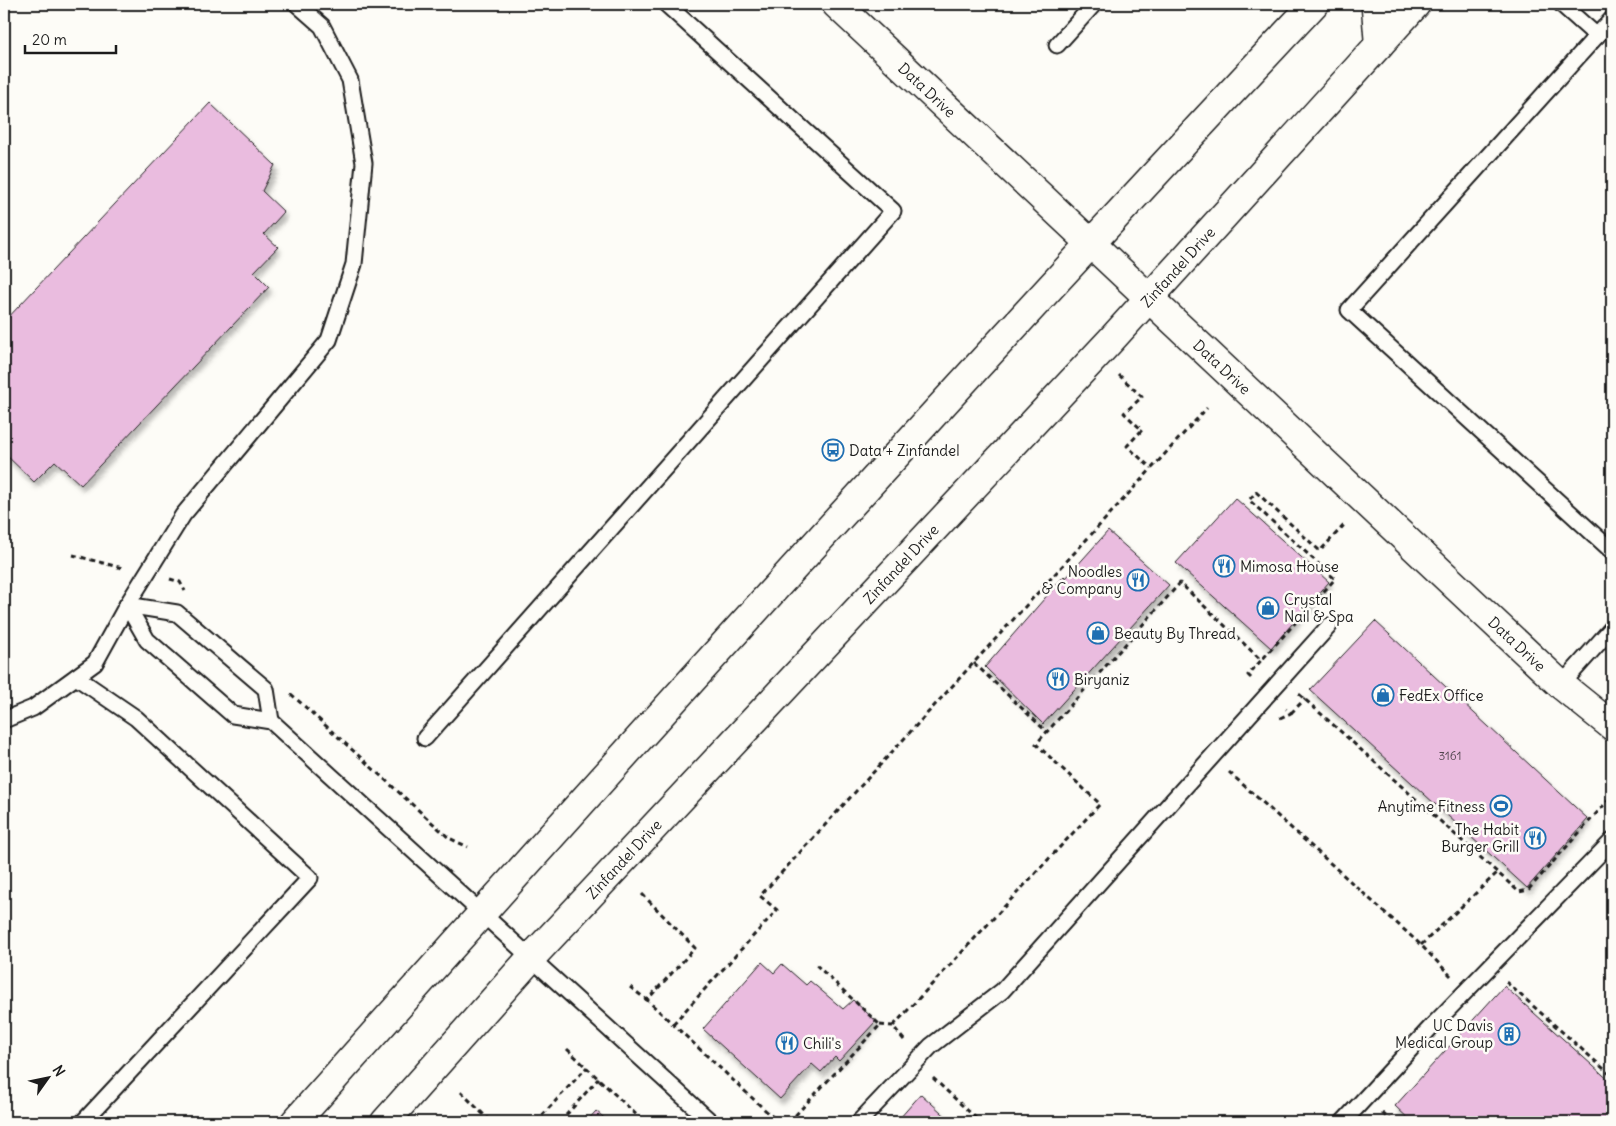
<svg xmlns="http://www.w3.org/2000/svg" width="1616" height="1126" viewBox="0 0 1616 1126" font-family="Delius,sans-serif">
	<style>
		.building { fill: #eabcdf; stroke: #1c1c1c; filter: url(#shadow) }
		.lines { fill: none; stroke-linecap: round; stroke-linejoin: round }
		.service-casing { stroke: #1c1c1c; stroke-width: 19 }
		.tertiary-casing { stroke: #1c1c1c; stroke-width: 31 }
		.secondary-casing { stroke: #1c1c1c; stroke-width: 31 }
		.path { stroke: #1c1c1c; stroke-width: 3; stroke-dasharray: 5 4; stroke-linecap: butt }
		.service { stroke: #fdfcf7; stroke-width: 15 }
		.tertiary { stroke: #fdfcf7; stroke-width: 28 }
		.secondary { stroke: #fdfcf7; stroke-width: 28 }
		.labels { text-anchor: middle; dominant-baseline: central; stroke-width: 5; stroke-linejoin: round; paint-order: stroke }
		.number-label { font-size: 12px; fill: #50444d }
		.street-label { font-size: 15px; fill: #1c1c1c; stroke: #fdfcf7 }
		.poi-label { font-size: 15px; fill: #1c1c1c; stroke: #fdfcf7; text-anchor: start }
	</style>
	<defs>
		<filter id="shadow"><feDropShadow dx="3" dy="5.5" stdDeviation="2.5" flood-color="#0004"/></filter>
	</defs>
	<rect width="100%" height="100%" fill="#fdfcf7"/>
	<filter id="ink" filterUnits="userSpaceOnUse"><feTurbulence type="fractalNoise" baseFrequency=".02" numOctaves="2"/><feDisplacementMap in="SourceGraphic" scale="10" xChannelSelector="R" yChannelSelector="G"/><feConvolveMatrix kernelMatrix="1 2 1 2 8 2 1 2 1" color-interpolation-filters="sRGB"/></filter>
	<g filter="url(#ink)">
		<g class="building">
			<polygon points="210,103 275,165 262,191 284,212 264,234 278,247 254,272 269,287 81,485 55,461 34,482 4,453 4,322"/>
			<polygon points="1235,498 1329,582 1271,648 1176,563"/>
			<polygon points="1108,531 1169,585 1043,724 985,667 1064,576 1066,578"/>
			<polygon points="1375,621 1588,819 1527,888 1310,690"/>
			<polygon points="762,962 774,973 782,964 806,985 810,981 843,1009 853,1000 876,1021 839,1061 835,1057 821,1072 812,1064 780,1099 703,1029"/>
			<polygon points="1504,986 1612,1083 1612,1122 1412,1122 1395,1106"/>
			<polygon points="921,1094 952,1122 902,1122 899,1119"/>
			<polygon points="596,1111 609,1122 586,1122"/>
		</g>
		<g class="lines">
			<g class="service-casing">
				<g id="service">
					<polyline points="1561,4 1597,36"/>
					<polyline points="1612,19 1349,310 1612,551"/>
					<polyline points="1057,45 1094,4"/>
					<polyline points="127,605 147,640 233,715 271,721 711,1122"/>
					<polyline points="127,605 177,613 266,689 271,721"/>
					<polyline points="76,677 136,718 310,878 83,1122"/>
					<polyline points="1561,685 1612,628"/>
					<polyline points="4,720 33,708 95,663 127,605 183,515 329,340 354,264 364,163 350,80 322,26 297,4"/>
					<polyline points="425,738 893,211 666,4"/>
					<polyline points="859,1122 931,1046 1002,991 1329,626"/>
					<polyline points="1343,1122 1432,1026 1612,841"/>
				</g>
			</g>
			<g class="tertiary-casing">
				<polyline id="tertiary" points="836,4 1561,685 1612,726"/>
			</g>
			<g class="secondary-casing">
				<g id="secondary">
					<polyline points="1379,45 1376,9 1380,4"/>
					<path d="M295,1122C631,746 969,371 1314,4"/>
					<polyline points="385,1122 531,958 1111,340 1416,4"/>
				</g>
			</g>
			<g class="path">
				<polyline points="1119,375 1142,397 1124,413 1142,430 1127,446 1151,468"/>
				<polyline points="73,555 122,568"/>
				<polyline points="170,579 180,582 185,591"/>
				<polyline points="974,663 1047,732"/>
				<polyline points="1251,678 1248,675 1335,579 1249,500 1256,492 1320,551 1345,524"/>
				<polyline points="291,694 449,838 468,847"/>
				<polyline points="1299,694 1519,892 1528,890 1612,796"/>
				<polyline points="1291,713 1305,699"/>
				<polyline points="1280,718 1291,713 1286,709"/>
				<polyline points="1229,772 1421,945 1451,976"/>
				<polyline points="642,894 695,948 647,1000 778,1122"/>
				<polyline points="1421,945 1497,873"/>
				<polyline points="1506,982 1612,1076"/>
				<polyline points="630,987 647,1000"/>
				<polyline points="673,1024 777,910 760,896 1207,408"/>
				<polyline points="880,1025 893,1026"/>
				<polyline points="904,1040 893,1026 1100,804 1036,744 1180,583 1261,660"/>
				<polyline points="567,1049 644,1122"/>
				<polyline points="933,1078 980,1122"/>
				<polyline points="461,1092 491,1122"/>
				<polyline points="1382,1113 1393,1122"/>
				<polyline points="536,1122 587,1067"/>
				<polyline points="560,1122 599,1078"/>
				<polyline points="789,1122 880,1025 813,962"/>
			</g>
			<use href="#service" class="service"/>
			<use href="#tertiary" class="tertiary"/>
			<use href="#secondary" class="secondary"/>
		</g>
	</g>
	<defs>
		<g id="bus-ring" transform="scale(1.125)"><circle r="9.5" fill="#fdfcf7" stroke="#1f6fb2" stroke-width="1.5"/><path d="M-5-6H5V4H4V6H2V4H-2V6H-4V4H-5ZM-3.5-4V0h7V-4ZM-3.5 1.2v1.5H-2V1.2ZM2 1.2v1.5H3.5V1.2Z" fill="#1f6fb2"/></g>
		<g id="restaurant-ring" transform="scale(1.125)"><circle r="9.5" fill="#fdfcf7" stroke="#1f6fb2" stroke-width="1.5"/><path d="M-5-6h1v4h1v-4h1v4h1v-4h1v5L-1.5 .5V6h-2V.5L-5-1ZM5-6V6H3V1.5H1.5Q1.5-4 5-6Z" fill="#1f6fb2"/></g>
		<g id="shop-ring" transform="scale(1.125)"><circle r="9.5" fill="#fdfcf7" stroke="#1f6fb2" stroke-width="1.5"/><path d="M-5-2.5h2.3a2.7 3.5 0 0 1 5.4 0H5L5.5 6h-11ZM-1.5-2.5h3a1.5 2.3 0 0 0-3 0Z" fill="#1f6fb2"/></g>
		<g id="stadium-ring" transform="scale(1.125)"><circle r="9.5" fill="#fdfcf7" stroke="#1f6fb2" stroke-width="1.5"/><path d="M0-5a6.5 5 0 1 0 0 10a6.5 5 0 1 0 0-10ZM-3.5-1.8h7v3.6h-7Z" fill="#1f6fb2"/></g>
		<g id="building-ring" transform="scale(1.125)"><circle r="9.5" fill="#fdfcf7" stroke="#1f6fb2" stroke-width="1.5"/><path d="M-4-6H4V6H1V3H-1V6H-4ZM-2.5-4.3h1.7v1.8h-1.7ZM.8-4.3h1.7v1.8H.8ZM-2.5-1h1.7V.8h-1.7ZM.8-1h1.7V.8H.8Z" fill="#1f6fb2"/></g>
	</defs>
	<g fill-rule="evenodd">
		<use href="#bus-ring" x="833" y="450"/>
		<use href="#restaurant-ring" x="1224" y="566"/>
		<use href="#restaurant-ring" x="1138" y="580"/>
		<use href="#shop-ring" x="1268" y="608"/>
		<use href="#shop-ring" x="1098" y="633"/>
		<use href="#restaurant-ring" x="1058" y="679"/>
		<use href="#shop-ring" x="1383" y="695"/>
		<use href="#stadium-ring" x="1501" y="806"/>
		<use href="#restaurant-ring" x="1535" y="838"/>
		<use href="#building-ring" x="1509" y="1034"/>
		<use href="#restaurant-ring" x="787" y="1043"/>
	</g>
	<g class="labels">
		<g class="number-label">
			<text x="1450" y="755">3161</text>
		</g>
		<g class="street-label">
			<text transform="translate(927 90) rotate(43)">Data Drive</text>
			<text transform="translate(1178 267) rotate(-48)">Zinfandel Drive</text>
			<text transform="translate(1222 367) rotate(43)">Data Drive</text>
			<text transform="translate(901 564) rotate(-47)">Zinfandel Drive</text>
			<text transform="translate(1517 644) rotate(43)">Data Drive</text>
			<text transform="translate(624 859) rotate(-47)">Zinfandel Drive</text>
		</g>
		<g class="poi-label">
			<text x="849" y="450">Data + Zinfandel</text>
			<text x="1240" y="566">Mimosa House</text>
			<text x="1122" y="571" text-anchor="end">Noodles<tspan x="1122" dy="17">&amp; Company</tspan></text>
			<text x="1284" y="599">Crystal<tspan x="1284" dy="17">Nail &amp; Spa</tspan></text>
			<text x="1114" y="633">Beauty By Thread</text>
			<text x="1074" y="679">Biryaniz</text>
			<text x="1399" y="695">FedEx Office</text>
			<text x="1485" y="806" text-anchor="end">Anytime Fitness</text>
			<text x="1519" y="829" text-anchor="end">The Habit<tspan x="1519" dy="17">Burger Grill</tspan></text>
			<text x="1493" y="1025" text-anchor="end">UC Davis<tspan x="1493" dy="17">Medical Group</tspan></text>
			<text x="803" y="1043">Chili's</text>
		</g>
	</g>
	<rect width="1616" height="1126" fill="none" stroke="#fdfcf7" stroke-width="20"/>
	<rect x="10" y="10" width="1596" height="1106" fill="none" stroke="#1c1c1c" stroke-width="2" filter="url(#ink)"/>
	<g transform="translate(48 1078) rotate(57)" stroke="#fdfcf7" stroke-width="4" paint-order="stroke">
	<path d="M0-4L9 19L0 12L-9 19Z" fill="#1c1c1c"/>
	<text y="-8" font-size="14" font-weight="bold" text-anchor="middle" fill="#1c1c1c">N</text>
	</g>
	<path d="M25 45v8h91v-8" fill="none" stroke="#1c1c1c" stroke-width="2.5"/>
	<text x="32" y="45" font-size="15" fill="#1c1c1c" stroke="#fdfcf7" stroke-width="4" paint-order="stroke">20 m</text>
</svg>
